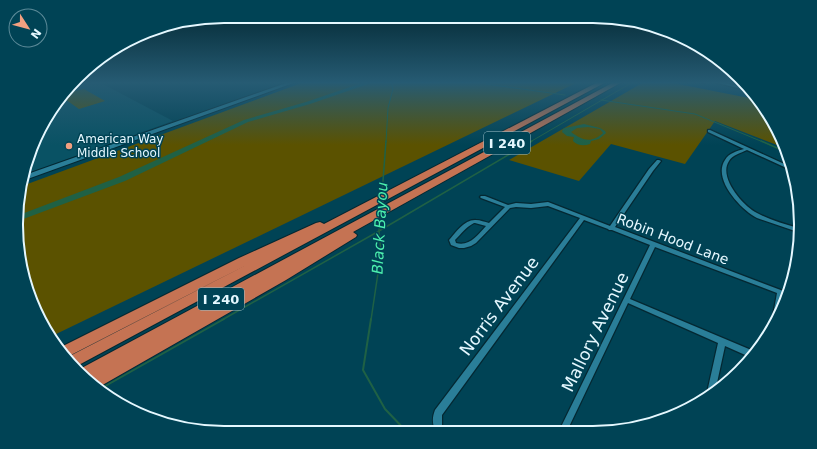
<svg xmlns="http://www.w3.org/2000/svg" width="817" height="449" viewBox="0 0 817 449" font-family="'DejaVu Sans',sans-serif">
	<style>
		.built { fill: #095264 }
		.green { fill: #5b5200 }
		.water { fill: #1f6145; fill-rule: evenodd }
		.lines { fill: none; stroke-linecap: round; stroke-linejoin: round }
		.stream-far2 { stroke: #1f6145; stroke-width: 1 }
		.stream-far1 { stroke: #1f6145; stroke-width: 1.5 }
		.stream { stroke: #1f6145; stroke-width: 2 }
		.river { fill: #1f6145; fill-rule: evenodd }
		.street-casing { stroke: #042832; stroke-width: 2.5 }
		.secondary-casing { stroke: #042832; stroke-width: 2 }
		.highway-casing { stroke: #042832; stroke-width: 2 }
		.street { fill: #2a7e98; fill-rule: evenodd }
		.secondary { fill: #2a7e98; fill-rule: evenodd }
		.highway { fill: #c57353; fill-rule: evenodd }
		.poi-dot { fill: #f2a080; stroke: #004355; stroke-width: 1.5 }
		.labels { text-anchor: middle; dominant-baseline: central; stroke-width: 3; stroke-linejoin: round; paint-order: stroke }
		.far-poi-label { font-size: 12px; fill: #e5f8ff; stroke: #004355; text-anchor: start }
		.shield { fill: #004355; stroke: #a0c2cc; stroke-width: 1 }
		.shield-label { font-size: 13px; font-weight: bold; fill: #e5f8ff }
		.street-label { font-size: 14px; fill: #e5f8ff; stroke: #004355 }
		.water-label { font-size: 15px; font-style: italic; fill: #4cf0ae; stroke: #004355 }
		.near-street-label { font-size: 17px; fill: #e5f8ff; stroke: #004355 }
		.rim { fill: none; stroke: #e5f8ff; stroke-width: 2 }
	</style>
	<rect width="100%" height="100%" fill="#004355"/>
	<polygon class="built" points="76,82 99,82 173,121 23,175 51,109"/>
	<g class="green">
		<polygon points="304,82 578,82 52,336 32,304 16,238 22,186"/>
		<polygon points="644,82 668,82 759,100 782,147 715,121 685,164 611,144 579,181 509,160"/>
		<polygon points="84,89 105,101 79,109 62,97 65,93"/>
	</g>
	<path class="water" d="M584,124L600,128L605,131L606,133L599,139L591,141L590,144C584,146 578,146 573,141L574,137L567,136L562,132L563,129L565,128ZM588,127L600,129L603,133C591,144 582,140 571,132L577,128Z"/>
	<g class="lines">
		<g class="stream-far2">
			<polyline points="368,82 370,82"/>
			<polyline points="491,82 486,84 565,95"/>
			<polyline points="601,100 695,114 763,142"/>
			<polyline points="386,142 388,108 393,89 391,82"/>
			<polyline points="530,142 633,82"/>
		</g>
		<g class="stream-far1">
			<polyline points="761,141 784,151"/>
			<polyline points="382,194 386,141"/>
			<polyline points="222,320 379,231 532,141"/>
			<polyline points="371,320 381,253 379,231 380,216"/>
		</g>
		<g class="stream">
			<polyline points="371,319 363,370 385,409 407,432"/>
			<polyline points="100,389 224,319"/>
		</g>
		<polygon class="river" points="365,82 374,82 310,104 248,122 125,181 18,221 19,215 119,177 244,120 306,102"/>
		<g class="street-casing">
			<g id="street">
				<polygon points="698,82 705,82 704,83"/>
				<polygon points="714,82 720,82 748,88 750,91"/>
				<path d="M708,130H710L793,168L794,170L793,171L747,150C741,153 732,155 729,161C718,177 743,206 757,213C770,220 784,224 798,228V232L757,218C741,210 712,179 725,160C729,153 737,151 744,149L708,132Z"/>
				<path d="M657,160H659L661,161L653,171L615,227L786,292L784,296H783L782,302L775,323H774L772,321L777,293L655,247L630,299L756,352L752,358L725,346L715,392L707,399L706,397L718,343L628,303L567,431H559L650,245L612,230H609L608,229L584,220L442,415V425L446,432H436C432,424 432,418 435,410L580,218L548,206L531,208L516,207L510,208L476,243L471,246L464,248H459L451,245L449,240L450,239C456,232 465,219 476,220C480,220 485,222 489,223L505,207L481,198L480,197L481,196H485L508,205L516,203L531,204L548,202L610,226L649,169ZM474,223H475L486,226C478,235 469,247 456,243L455,240C461,234 466,227 474,223Z"/>
			</g>
		</g>
		<g class="secondary-casing">
			<polygon id="secondary" points="289,82 296,82 22,181 22,176"/>
		</g>
		<g class="highway-casing">
			<g id="highway">
				<polygon points="598,82 606,82 75,367 66,358 264,256 67,357 65,358 59,348 239,258 316,223 320,222 324,224"/>
				<polygon points="614,82 622,82 353,232 357,235 356,237 286,280 99,387 78,370"/>
			</g>
		</g>
		<use href="#street" class="street"/>
		<use href="#secondary" class="secondary"/>
		<use href="#highway" class="highway"/>
	</g>
	<linearGradient id="sky" x2="0" y2="1"><stop stop-color="#00252f"/><stop offset="0.57" stop-color="#265b73"/><stop offset="1" stop-color="#265b73" stop-opacity="0"/></linearGradient>
	<rect width="817" height="145" fill="url(#sky)"/>
	<circle class="poi-dot" cx="69" cy="146" r="4"/>
	<g class="labels">
		<g class="far-poi-label">
			<text x="77" y="139">American Way<tspan x="77" dy="14">Middle School</tspan></text>
		</g>
		<g class="shield">
			<rect x="484" y="132" width="46" height="22" rx="3"/>
			<rect x="198" y="288" width="46" height="22" rx="3"/>
		</g>
		<g class="shield-label">
			<text x="507" y="143">I 240</text>
			<text x="221" y="299">I 240</text>
		</g>
		<g class="street-label">
			<text transform="translate(673 239) rotate(21)">Robin Hood Lane</text>
		</g>
		<g class="water-label">
			<text transform="translate(380 228) rotate(-87)">Black Bayou</text>
		</g>
		<g class="near-street-label">
			<text transform="translate(499 306) rotate(-53)">Norris Avenue</text>
			<text transform="translate(595 332) rotate(-64)">Mallory Avenue</text>
		</g>
	</g>
	<path d="M0 0H817V449H0ZM224 23H593A201 201 0 0 1 794 224V225A201 201 0 0 1 593 426H224A201 201 0 0 1 23 225V224A201 201 0 0 1 224 23Z" fill="#004355" fill-rule="evenodd"/>
	<path class="rim" d="M224 23H593A201 201 0 0 1 794 224V225A201 201 0 0 1 593 426H224A201 201 0 0 1 23 225V224A201 201 0 0 1 224 23Z"/>
	<g transform="translate(28 28) rotate(126)"><circle r="19" fill="#004355" stroke="#5c8b99"/>
	<path d="M0-3L7 15L0 10L-7 15Z" fill="#f2a080"/>
	<text y="-6" font-size="11" font-weight="bold" text-anchor="middle" fill="#e5f8ff">N</text>
	</g>
</svg>
